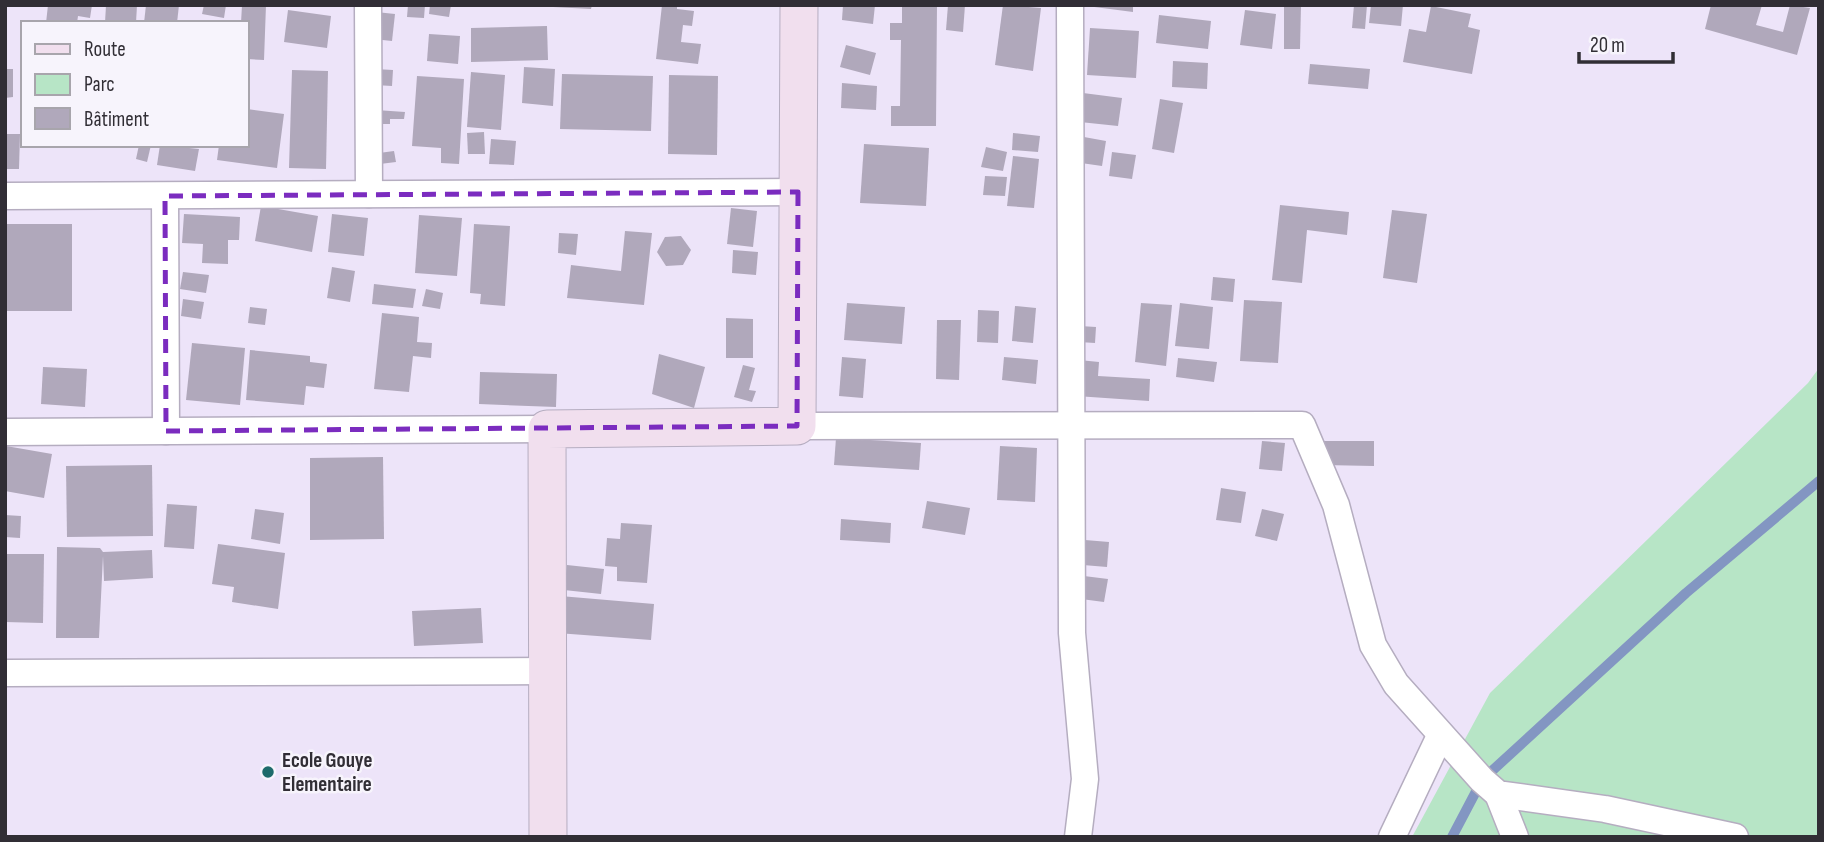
<svg xmlns="http://www.w3.org/2000/svg" width="1824" height="842" viewBox="0 0 1824 842" font-family="'Sofia Sans Condensed',sans-serif">
	<style>
		.green { fill: #b7e5c6 }
		.lines { fill: none; stroke-linecap: round; stroke-linejoin: round }
		.stream { stroke: #8396c2; stroke-width: 10 }
		.building { fill: #b0a8bb }
		.street-casing { stroke: #b5adc0; stroke-width: 29 }
		.secondary-casing { stroke: #b5adc0; stroke-width: 39 }
		.street { stroke: #fff; stroke-width: 26 }
		.secondary { stroke: #f1dfee; stroke-width: 37 }
		.marked { fill: none; stroke: #7b2cbf; stroke-width: 5; stroke-dasharray: 14 9; stroke-linejoin: round }
		.poi-dot { fill: #1e6b6b; stroke: #f7f4fc; stroke-width: 2.5 }
		.labels { text-anchor: middle; dominant-baseline: central; stroke-width: 5; stroke-linejoin: round; paint-order: stroke }
		.poi-label { font-size: 21px; font-weight: bold; fill: #312e35; stroke: #f7f4fc; text-anchor: start }
	</style>
	<rect width="100%" height="100%" fill="#ede4f9"/>
	<polygon class="green" points="1819,368 1819,837 1412,837 1490,693 1808,383"/>
	<g class="lines">
		<polyline class="stream" points="1452,837 1482,780 1686,593 1819,481"/>
	</g>
	<g class="building">
		<polygon points="48,5 92,5 90,18 78,16 77,23 46,23"/>
		<polygon points="106,5 137,5 136,23 105,23"/>
		<polygon points="146,5 179,5 177,23 144,23"/>
		<polygon points="204,5 226,5 224,18 202,14"/>
		<polygon points="242,5 266,5 264,60 247,59 247,23 241,23"/>
		<polygon points="408,5 425,5 424,18 407,17"/>
		<polygon points="430,5 451,5 449,17 429,14"/>
		<polygon points="553,5 592,5 591,9 553,7"/>
		<polygon points="662,5 677,5 677,9 694,11 692,26 683,25 681,42 701,44 698,64 656,59"/>
		<polygon points="843,5 875,5 873,24 842,20"/>
		<polygon points="902,5 937,5 936,126 891,126 891,106 900,106 901,40 890,40 890,23 902,23"/>
		<polygon points="948,5 965,5 963,32 946,30"/>
		<polygon points="1003,5 1041,8 1033,71 995,65"/>
		<polygon points="1079,5 1133,5 1133,12"/>
		<polygon points="1284,5 1301,5 1300,49 1284,49"/>
		<polygon points="1354,5 1367,5 1365,29 1352,28"/>
		<polygon points="1371,5 1403,5 1401,26 1369,23"/>
		<polygon points="1711,5 1762,5 1756,25 1783,32 1790,5 1810,8 1797,55 1705,29"/>
		<polygon points="1431,6 1471,14 1468,27 1480,30 1472,74 1403,62 1409,29 1426,32"/>
		<polygon points="288,10 331,16 327,48 284,42"/>
		<polygon points="1245,10 1276,14 1272,49 1240,45"/>
		<polygon points="376,12 395,14 392,41 373,39"/>
		<polygon points="1159,15 1211,21 1208,49 1156,43"/>
		<polygon points="547,26 548,60 471,62 471,28"/>
		<polygon points="1090,28 1139,31 1136,78 1087,75"/>
		<polygon points="429,34 460,36 458,64 427,61"/>
		<polygon points="846,45 876,53 870,75 840,67"/>
		<polygon points="1173,61 1208,63 1207,89 1172,87"/>
		<polygon points="1310,64 1370,69 1368,89 1308,84"/>
		<polygon points="524,67 555,69 553,106 522,103"/>
		<polygon points="5,69 13,69 13,97 5,98"/>
		<polygon points="375,69 393,70 392,86 375,85"/>
		<polygon points="292,70 328,71 326,169 289,168"/>
		<polygon points="471,72 505,75 501,130 467,127"/>
		<polygon points="562,74 653,76 651,131 560,129"/>
		<polygon points="669,75 718,76 717,155 668,154"/>
		<polygon points="417,76 464,79 459,164 441,163 441,148 412,146"/>
		<polygon points="842,83 877,86 876,110 841,108"/>
		<polygon points="1083,93 1122,98 1118,126 1080,122"/>
		<polygon points="1160,99 1183,103 1174,153 1152,149"/>
		<polygon points="247,109 284,114 277,168 217,160 219,145 247,145"/>
		<polygon points="376,110 405,112 404,119 390,119 390,124 375,124"/>
		<polygon points="484,132 485,154 468,154 467,133"/>
		<polygon points="1013,133 1040,136 1038,152 1012,150"/>
		<polygon points="5,134 20,134 19,169 5,169"/>
		<polygon points="1084,137 1106,141 1102,166 1081,163"/>
		<polygon points="491,139 516,141 514,165 489,164"/>
		<polygon points="864,144 929,148 926,206 860,203"/>
		<polygon points="139,145 151,145 147,162 136,159"/>
		<polygon points="160,145 199,149 195,171 157,165"/>
		<polygon points="986,147 1007,152 1003,171 981,167"/>
		<polygon points="394,151 396,162 380,164 379,153"/>
		<polygon points="1112,152 1136,155 1132,179 1109,176"/>
		<polygon points="1013,156 1039,159 1034,208 1007,206"/>
		<polygon points="985,176 1007,177 1005,196 983,195"/>
		<polygon points="1280,205 1349,212 1347,235 1307,230 1302,283 1272,280"/>
		<polygon points="261,206 318,216 312,252 255,241"/>
		<polygon points="731,208 757,211 753,247 727,244"/>
		<polygon points="1392,210 1427,214 1417,283 1383,278"/>
		<polygon points="184,214 240,217 239,240 228,240 228,264 202,263 203,244 182,243"/>
		<polygon points="332,214 368,218 364,256 328,252"/>
		<polygon points="419,215 462,218 457,276 415,273"/>
		<rect x="5" y="224" width="67" height="87"/>
		<polygon points="474,224 510,226 505,306 480,304 481,294 470,293"/>
		<polygon points="625,231 652,233 644,305 567,298 571,265 621,271"/>
		<polygon points="559,233 578,234 576,255 558,253"/>
		<polygon points="681,236 691,250 683,265 666,266 657,252 665,237"/>
		<polygon points="733,250 758,252 756,275 732,273"/>
		<polygon points="332,267 355,271 350,302 327,298"/>
		<polygon points="183,272 209,275 206,293 180,289"/>
		<polygon points="1213,277 1235,279 1233,302 1211,300"/>
		<polygon points="374,284 416,289 413,308 372,304"/>
		<polygon points="426,289 443,293 440,309 422,306"/>
		<polygon points="183,299 204,302 201,319 181,316"/>
		<polygon points="1244,300 1282,302 1278,363 1240,361"/>
		<polygon points="847,303 905,307 902,344 844,340"/>
		<polygon points="1141,303 1172,305 1166,366 1135,362"/>
		<polygon points="1180,303 1213,307 1209,349 1175,346"/>
		<polygon points="1015,306 1036,308 1033,343 1012,341"/>
		<polygon points="250,307 267,309 265,325 248,323"/>
		<polygon points="978,310 999,311 998,343 977,342"/>
		<polygon points="382,313 419,317 417,342 432,343 431,358 413,356 409,392 374,389"/>
		<polygon points="726,318 753,319 753,358 726,358"/>
		<polygon points="937,320 961,320 959,380 936,379"/>
		<polygon points="1080,326 1096,327 1095,343 1079,342"/>
		<polygon points="192,343 245,348 240,405 186,400"/>
		<polygon points="250,350 310,356 310,362 327,364 324,388 306,386 304,405 246,400"/>
		<polygon points="659,354 705,367 694,408 652,394"/>
		<polygon points="842,357 866,359 863,398 839,396"/>
		<polygon points="1004,357 1038,360 1036,384 1002,380"/>
		<polygon points="1178,358 1217,362 1214,382 1176,377"/>
		<polygon points="1079,360 1099,362 1098,376 1150,379 1149,401 1076,396"/>
		<polygon points="743,365 755,368 749,390 756,391 752,402 734,397"/>
		<polygon points="43,367 87,369 85,407 41,404"/>
		<polygon points="480,372 557,374 556,407 479,404"/>
		<polygon points="836,438 921,443 919,470 834,465"/>
		<polygon points="1262,441 1285,443 1282,471 1259,469"/>
		<polygon points="1323,441 1374,441 1374,466 1323,465"/>
		<polygon points="6,446 52,454 44,498 5,491"/>
		<polygon points="1000,446 1037,448 1035,502 997,500"/>
		<polygon points="383,457 384,539 310,540 310,458"/>
		<polygon points="152,465 153,536 67,537 66,466"/>
		<polygon points="1221,488 1246,492 1241,523 1216,520"/>
		<polygon points="927,501 970,508 965,535 922,528"/>
		<polygon points="167,504 197,506 194,549 164,547"/>
		<polygon points="255,509 284,513 280,544 251,539"/>
		<polygon points="1262,509 1284,514 1277,541 1255,536"/>
		<polygon points="5,515 21,516 20,538 5,537"/>
		<polygon points="841,519 891,523 890,543 840,540"/>
		<polygon points="621,523 652,525 647,583 617,581 617,567 605,566 607,538 620,539"/>
		<polygon points="1085,540 1109,542 1107,567 1083,565"/>
		<polygon points="218,544 285,553 278,609 232,602 234,587 212,584"/>
		<polygon points="57,547 100,548 103,552 152,550 153,578 104,581 103,556 99,638 56,638"/>
		<polygon points="5,554 44,554 43,623 5,622"/>
		<polygon points="567,565 604,569 601,594 564,590"/>
		<polygon points="1084,576 1108,579 1104,602 1081,599"/>
		<polygon points="560,596 654,604 651,640 557,633"/>
		<polygon points="481,608 483,643 414,646 412,611"/>
	</g>
	<g class="lines">
		<g class="street-casing">
			<g id="street">
				<polyline points="368,5 369,194"/>
				<polyline points="1070,5 1072,633 1085,779 1078,837"/>
				<polyline points="5,196 798,192"/>
				<polyline points="165,196 166,431"/>
				<polyline points="797,426 1302,425 1336,505 1373,645 1396,684 1482,780 1498,794 1605,809 1735,837"/>
				<polyline points="5,432 547,429"/>
				<polyline points="5,673 548,671"/>
				<polyline points="1498,794 1515,837"/>
				<polyline points="1392,837 1440,736"/>
			</g>
		</g>
		<g class="secondary-casing">
			<polyline id="secondary" points="548,837 547,429 797,426 799,5"/>
		</g>
		<use href="#street" class="street"/>
		<use href="#secondary" class="secondary"/>
	</g>
	<path class="marked" d="M798,192L797,426L166,431L165,196Z"/>
	<circle class="poi-dot" cx="268" cy="772" r="7"/>
	<g class="labels">
		<g class="poi-label">
			<text x="282" y="760">Ecole Gouye<tspan x="282" dy="24">Elementaire</tspan></text>
		</g>
	</g>
	<rect width="1824" height="842" fill="none" stroke="#312e35" stroke-width="14"/>
	<rect x="21" y="21" width="228" height="126" fill="#f7f4fc" stroke="#a8a5ac" stroke-width="2"/>
	<rect x="35" y="44" width="35" height="10" fill="#f1dfee" stroke="#a8a5ac" stroke-width="2"/>
	<text x="84" y="56" font-size="21" fill="#312e35">Route</text>
	<rect x="35" y="74" width="35" height="21" fill="#b7e5c6" stroke="#a8a5ac" stroke-width="2"/>
	<text x="84" y="91" font-size="21" fill="#312e35">Parc</text>
	<rect x="35" y="108" width="35" height="21" fill="#b0a8bb" stroke="#a8a5ac" stroke-width="2"/>
	<text x="84" y="126" font-size="21" fill="#312e35">Bâtiment</text>
	<path d="M1579 52v10h94v-10" fill="none" stroke="#312e35" stroke-width="3.5"/>
	<text x="1590" y="52" font-size="21" fill="#312e35" stroke="#f7f4fc" stroke-width="5" paint-order="stroke">20 m</text>
</svg>
